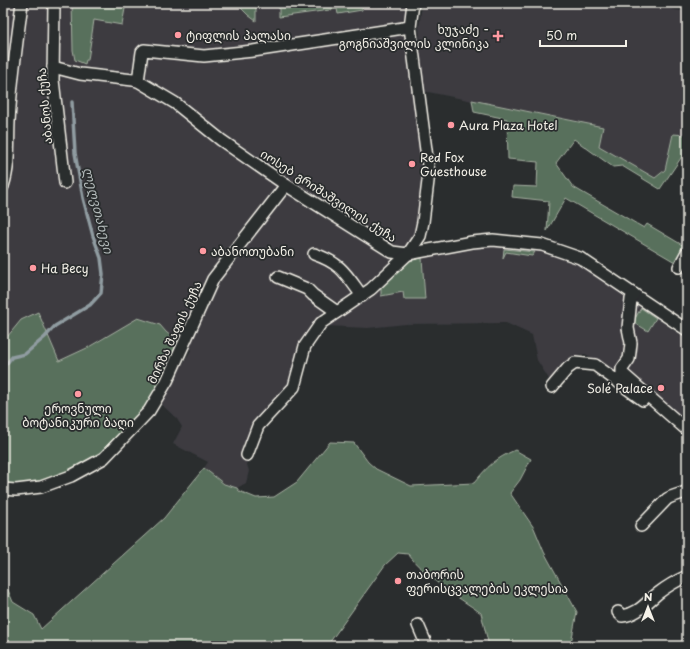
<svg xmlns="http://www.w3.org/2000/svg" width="690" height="649" viewBox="0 0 690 649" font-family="'Playpen Sans','Noto Sans Georgian',sans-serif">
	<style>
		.built { fill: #3c3b40 }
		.green { fill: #59705c; stroke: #a6b0a2 }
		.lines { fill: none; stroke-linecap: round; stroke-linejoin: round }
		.stream { stroke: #909ca1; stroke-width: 3.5 }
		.minor-casing { stroke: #f4f1e8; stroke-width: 14 }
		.minor { stroke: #2a2d2e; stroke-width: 11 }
		.poi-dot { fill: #ff9aa2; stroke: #2a2d2e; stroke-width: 1.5 }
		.labels { text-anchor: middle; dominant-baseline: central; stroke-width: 3.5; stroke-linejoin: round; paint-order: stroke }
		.poi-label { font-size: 12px; fill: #f4f1e8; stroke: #2a2d2e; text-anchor: start }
		.street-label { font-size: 12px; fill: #f4f1e8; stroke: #2a2d2e }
		.water-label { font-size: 13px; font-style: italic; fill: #b2b9b9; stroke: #2a2d2e }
	</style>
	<rect width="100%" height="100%" fill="#2a2d2e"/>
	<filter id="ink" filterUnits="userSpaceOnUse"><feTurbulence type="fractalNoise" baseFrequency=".025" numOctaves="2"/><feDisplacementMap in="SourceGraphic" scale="8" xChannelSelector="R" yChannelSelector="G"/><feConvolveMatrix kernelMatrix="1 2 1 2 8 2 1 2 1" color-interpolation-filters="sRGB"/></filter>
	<g filter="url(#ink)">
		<g class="built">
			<polygon points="3,3 408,3 426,171 417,235 390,266 363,291 321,317 294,383 263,414 245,458 249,471 246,483 237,488 224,484 204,468 208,462 173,444 182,427 177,419 160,403 191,350 166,332 160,325 103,338 87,348 59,362 21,320 7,337 3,339"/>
			<polygon points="422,3 636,3 687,12 687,135 673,134 665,170 655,178 599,146 603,127 423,91 419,28"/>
			<polygon points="472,246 502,246 539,250 579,261 624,296 687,339 687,429 608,366 585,354 571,358 552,384 537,360 532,335 506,323 406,324 368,328 326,326 381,287 425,298 422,258"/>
		</g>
		<g class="green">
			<polygon points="72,3 126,3 122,25 94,20 88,60 86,60 85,64 75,60 73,50"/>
			<polygon points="236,3 256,3 256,21 248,15"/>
			<polygon points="279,3 382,3 382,6 363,4 362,10 338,14 337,9 279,17"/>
			<polygon points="472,100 603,127 599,146 655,178 665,170 673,134 687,135 687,149 660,189 622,166 613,167 574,139 556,163 573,187 644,228 647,224 684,246 675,262 566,198 547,231 549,201 512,197 513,186 537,187 538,162 508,159 507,119 474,112"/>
			<polygon points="504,249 535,252 532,256 506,252 503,258"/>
			<polygon points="422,258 425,299 404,299 403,292 381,296 381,287 409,261"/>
			<polygon points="641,308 656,318 648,331 633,322"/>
			<polygon points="38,312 59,361 87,348 138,318 160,325 166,332 183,346 144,408 93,459 43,482 3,485 3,339 7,337 21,320"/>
			<path d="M330,442L354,443L368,462L376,469L411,486L474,483C488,466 495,459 515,450L531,459L520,480L510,493L534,528L544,552L577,612L571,643L574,646H489L481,613C455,595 427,579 408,554L398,553L385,565L327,646H3V578L13,602L34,615L41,629L164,518L204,468L224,484L237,488L239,491L256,498L274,497L297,482Z"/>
		</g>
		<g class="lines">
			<polyline class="stream" points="3,368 12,357 25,354 45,337 55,326 90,305 101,293 103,274 101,258 93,236 83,198 75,153 72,102"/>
			<g class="minor-casing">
				<g id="minor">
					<polyline points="54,3 53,80 65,183"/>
					<polyline points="53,67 80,74 133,80 138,81 175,103 221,140 286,185 392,252 408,254 472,242 493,240 542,245 580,258 687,330"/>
					<polyline points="138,81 142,52 144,50 204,56 253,51 410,27"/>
					<path d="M3,186C10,165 8,143 9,122C11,82 17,42 22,3"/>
					<path d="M314,254C341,263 346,274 362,296"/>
					<polyline points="679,267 687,252"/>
					<polyline points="278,277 307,289 313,295 337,312"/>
					<polyline points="634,294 631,299 628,328 631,343 630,352 629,359 622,369 622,373 687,430"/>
					<polyline points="552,387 568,368 575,363 595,365 643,400"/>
					<polyline points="247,455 258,426 294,387 305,346 321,323 371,289 408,254 420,236 423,222 429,173 410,27 413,3"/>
					<polyline points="3,489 16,490 41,487 71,476 104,458 149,411 167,381 213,279 286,185"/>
					<path d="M641,526L667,499C673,495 680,495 687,491"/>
					<path d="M618,612L622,616C638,614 645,604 657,594C666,587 676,581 687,576"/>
					<polyline points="418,625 427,646"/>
				</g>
			</g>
			<use href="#minor" class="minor"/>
		</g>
	</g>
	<g class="poi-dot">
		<circle cx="178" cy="35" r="4"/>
		<path d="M496 30h4v4h4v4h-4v4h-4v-4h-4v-4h4z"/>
		<circle cx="451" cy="125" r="4"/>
		<circle cx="412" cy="164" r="4"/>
		<circle cx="203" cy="251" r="4"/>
		<circle cx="33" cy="268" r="4"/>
		<circle cx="661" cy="388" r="4"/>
		<circle cx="78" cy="394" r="4"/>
		<circle cx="398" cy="581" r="4"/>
	</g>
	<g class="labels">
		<g class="poi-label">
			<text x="489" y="29" text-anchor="end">ხუჯაძე -<tspan x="489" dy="14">გოგნიაშვილის კლინიკა</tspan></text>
			<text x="186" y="35">ტიფლის პალასი</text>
			<text x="459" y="125">Aura Plaza Hotel</text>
			<text x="420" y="157">Red Fox<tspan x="420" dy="14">Guesthouse</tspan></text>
			<text x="211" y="251">აბანოთუბანი</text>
			<text x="41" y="268">На Весу</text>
			<text x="653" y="388" text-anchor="end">Solé Palace</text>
			<text x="78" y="408" text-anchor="middle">ეროვნული<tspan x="78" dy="14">ბოტანიკური ბაღი</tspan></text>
			<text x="406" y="574">თაბორის<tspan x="406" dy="14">ფერისცვალების ეკლესია</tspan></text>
		</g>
		<g class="street-label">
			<text transform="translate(44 106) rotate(-95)">აბანოს ქუჩა</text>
			<text transform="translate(329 195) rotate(33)">იოსებ გრიშაშვილის ქუჩა</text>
			<text transform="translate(174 332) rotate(-65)">მირზა შაფის ქუჩა</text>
		</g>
		<g class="water-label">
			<text transform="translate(99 210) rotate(76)">ლეღვთახევი</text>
		</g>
	</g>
	<rect width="690" height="649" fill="none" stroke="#2a2d2e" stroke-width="16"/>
	<rect x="8" y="8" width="674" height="633" fill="none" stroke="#f4f1e8" stroke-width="1.5" filter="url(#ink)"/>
	<g transform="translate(648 607)" stroke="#2a2d2e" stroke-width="3" paint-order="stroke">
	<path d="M0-3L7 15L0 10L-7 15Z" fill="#f4f1e8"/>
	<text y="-6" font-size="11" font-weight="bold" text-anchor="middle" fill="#f4f1e8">N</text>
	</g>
	<path d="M540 40v6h86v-6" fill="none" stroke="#f4f1e8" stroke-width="2"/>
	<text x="546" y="40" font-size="12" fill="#f4f1e8" stroke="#2a2d2e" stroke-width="3" paint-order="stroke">50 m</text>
</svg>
